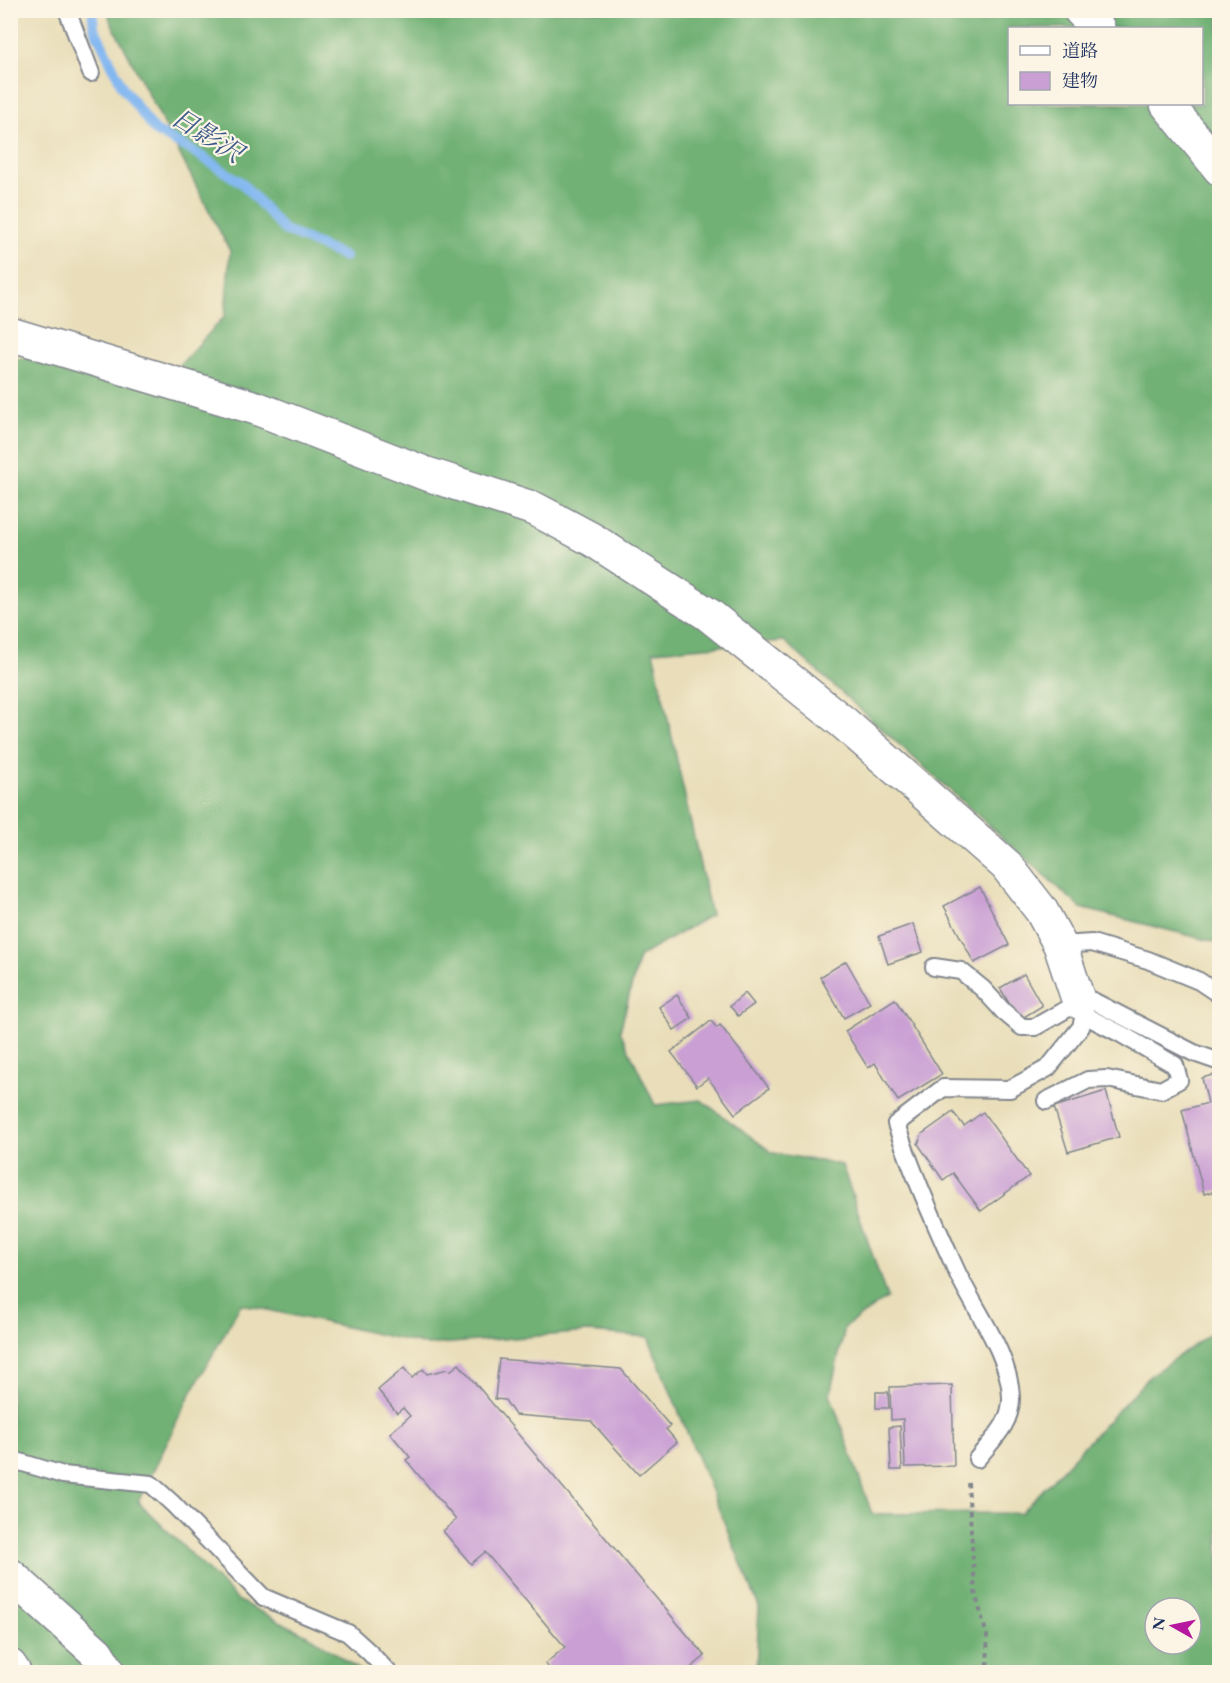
<svg xmlns="http://www.w3.org/2000/svg" width="1230" height="1683" viewBox="0 0 1230 1683" font-family="'EB Garamond','Noto Serif JP',serif">
	<style>
		.forest { fill: #71b174; stroke: #467069; stroke-width: 1.5; fill-rule: evenodd }
		.lines { fill: none; stroke-linecap: round; stroke-linejoin: round }
		.stream { stroke: #82b7f1; stroke-width: 10 }
		.building { fill: #c99fd4 }
		.lane-casing { stroke: #82868c; stroke-width: 20 }
		.street-casing { stroke: #82868c; stroke-width: 36 }
		.path { stroke: #82868c; stroke-width: 4; stroke-dasharray: 4.5 4.5; stroke-linecap: butt }
		.lane { stroke: #fff; stroke-width: 16 }
		.street { stroke: #fff; stroke-width: 33 }
		.labels { text-anchor: middle; dominant-baseline: central; stroke-width: 4.5; stroke-linejoin: round; paint-order: stroke }
		.water-label { font-size: 26px; font-style: italic; fill: #3a588a; stroke: #fcf5e5 }
	</style>
	<rect width="100%" height="100%" fill="#fcf5e5"/>
	<filter id="ink" filterUnits="userSpaceOnUse"><feTurbulence type="fractalNoise" baseFrequency=".0167" numOctaves="2"/><feDisplacementMap in="SourceGraphic" scale="12" xChannelSelector="R" yChannelSelector="G"/><feConvolveMatrix kernelMatrix="1 2 1 2 8 2 1 2 1" color-interpolation-filters="sRGB"/></filter>
	<filter id="wash" filterUnits="userSpaceOnUse"><feTurbulence type="fractalNoise" baseFrequency=".008" numOctaves="4" result="noise"/><feDisplacementMap in="SourceGraphic" scale="24" xChannelSelector="R" yChannelSelector="G"/><feGaussianBlur stdDeviation="1.35" result="paint"/><feColorMatrix in="noise" values="0 0 0 0 0 0 0 0 0 0 0 0 0 0 0 0 0 1.4 0 .05"/><feComposite in="paint" operator="in"/></filter>
	<g filter="url(#wash)">
		<rect width="100%" height="100%" fill="#e9deb9"/>
		<path class="forest" d="M108,11H1219V943L1081,908L784,641L653,651L711,915L639,957L620,1031L655,1105L701,1100L773,1153L842,1165L887,1298L845,1327L830,1394L872,1514L1021,1513L1151,1375L1219,1328V1672H756L759,1607L648,1337L588,1332L427,1345L241,1304L189,1397L138,1502L239,1601L313,1638L362,1672H11V359L48,357L149,388L178,367L225,316L230,251L110,20ZM1010,28H1202V104H1010ZM1155,1608H1191V1644H1155Z"/>
		<g class="lines">
			<polyline class="stream" points="92,10 94,27 123,88 155,131 196,153 242,183 284,230 345,257"/>
		</g>
		<g id="blocks">
			<g class="building">
				<polygon points="980,887 1009,945 974,963 944,906"/>
				<polygon points="913,924 923,952 888,964 879,936"/>
				<polygon points="846,961 870,1003 844,1018 820,977"/>
				<polygon points="1024,974 1042,1006 1019,1020 1000,988"/>
				<polygon points="745,993 754,1004 738,1016 730,1006"/>
				<polygon points="677,995 692,1018 674,1030 659,1007"/>
				<polygon points="895,999 942,1074 898,1101 875,1063 868,1068 845,1031"/>
				<polygon points="711,1021 717,1028 720,1025 769,1088 735,1114 708,1078 697,1086 671,1052"/>
				<polygon points="1220,1073 1220,1190 1204,1194 1182,1110 1208,1103 1202,1078"/>
				<polygon points="1106,1091 1119,1137 1068,1152 1054,1107"/>
				<polygon points="953,1112 964,1126 983,1112 1029,1176 981,1211 953,1173 943,1180 918,1144 922,1134"/>
				<polygon points="499,1359 621,1369 670,1426 666,1429 677,1442 639,1475 591,1421 515,1415 505,1400 495,1399"/>
				<polygon points="459,1364 705,1656 686,1672 656,1672 651,1667 645,1672 552,1672 545,1664 565,1647 485,1552 471,1564 443,1531 456,1520 406,1460 410,1457 390,1433 410,1416 403,1408 397,1413 378,1390 404,1368 412,1378 423,1369 427,1374 448,1369 450,1371"/>
				<polygon points="952,1385 954,1466 905,1467 903,1419 891,1420 890,1387"/>
				<polygon points="876,1392 888,1392 889,1408 876,1408"/>
				<polygon points="900,1426 902,1470 891,1470 889,1427"/>
			</g>
		</g>
	</g>
	<g filter="url(#ink)">
		<use href="#blocks" fill-opacity="0" stroke="#82868c" stroke-width="1.5"/>
		<g class="lines">
			<g class="lane-casing">
				<g id="lane">
					<polyline points="67,10 91,73"/>
					<polyline points="1060,945 1092,943 1148,960 1199,981 1220,995"/>
					<polyline points="934,967 961,971 983,989 1004,1012 1022,1027 1035,1027 1079,1002 1093,1001 1194,1053 1220,1062"/>
					<polyline points="1046,1101 1088,1080 1107,1079 1161,1090 1179,1080 1175,1065 1121,1034 1084,1015"/>
					<polyline points="10,1459 63,1475 151,1484 173,1504 263,1597 348,1633 369,1652 388,1672"/>
					<path d="M977,1459C992,1440 1012,1424 1011,1397C1010,1355 975,1310 957,1272C935,1224 913,1175 896,1124L943,1088L1010,1089L1048,1068L1081,1027L1084,1015L1079,1002"/>
				</g>
			</g>
			<g class="street-casing">
				<g id="street">
					<polyline points="1080,10 1098,28"/>
					<polyline points="1167,104 1220,169"/>
					<polyline points="10,334 256,408 424,473 535,509 593,540 709,615 844,723 1006,865 1041,910 1060,945 1079,1002"/>
					<polyline points="10,1575 97,1653 109,1672"/>
					<polyline points="10,1666 14,1672"/>
				</g>
			</g>
			<polyline class="path" points="968,1483 975,1592 987,1636 988,1672"/>
			<use href="#lane" class="lane"/>
			<use href="#street" class="street"/>
		</g>
	</g>
	<g class="labels">
		<g class="water-label">
			<text transform="translate(207 135) rotate(32)">日影沢</text>
		</g>
	</g>
	<rect width="1230" height="1683" fill="none" stroke="#fcf5e5" stroke-width="36"/>
	<rect x="1008" y="27" width="195" height="78" fill="#fcf5e5" stroke="#a2a6af" stroke-width="1.5"/>
	<rect x="1020" y="46" width="30" height="9" fill="#ffffff" stroke="#a2a6af" stroke-width="1.5"/>
	<text x="1062" y="57" font-size="18" fill="#1b2f5e">道路</text>
	<rect x="1020" y="72" width="30" height="18" fill="#c99fd4" stroke="#a2a6af" stroke-width="1.5"/>
	<text x="1062" y="87" font-size="18" fill="#1b2f5e">建物</text>
	<g transform="translate(1173 1626) rotate(279)"><circle r="28" fill="#fcf5e5" stroke="#a2a6af" stroke-width="1.5"/>
	<path d="M0-4.5L10 22L0 15L-10 22Z" fill="#b5179e"/>
	<text y="-9" font-size="16" font-weight="bold" text-anchor="middle" fill="#1b2f5e">N</text>
	</g>
</svg>
